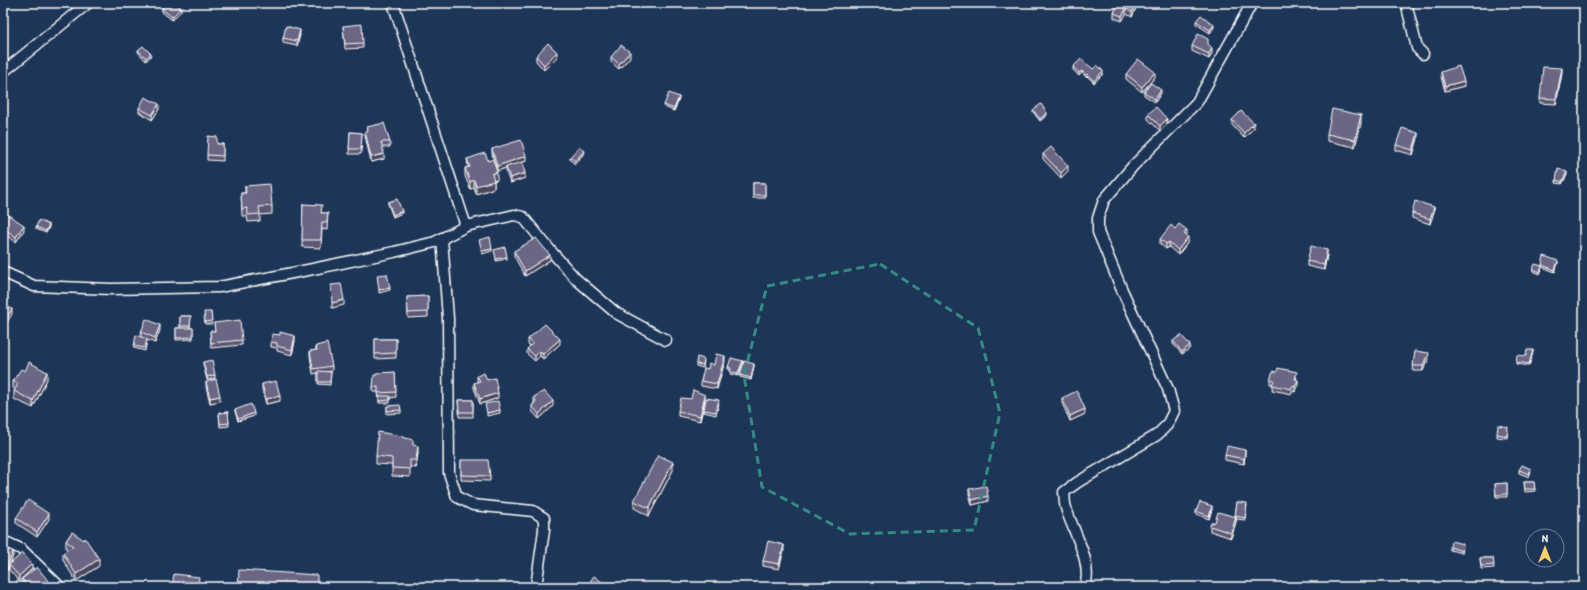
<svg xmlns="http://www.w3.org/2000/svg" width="1587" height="590" viewBox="0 0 1587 590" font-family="'Patrick Hand',sans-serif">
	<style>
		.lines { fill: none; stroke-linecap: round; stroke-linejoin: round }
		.minor-casing { stroke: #fff; stroke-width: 13 }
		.minor { stroke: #1d3557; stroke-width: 10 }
		.wall { fill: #5b5872; stroke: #fff }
		.shaded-wall { fill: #4a475c; stroke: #fff }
		.building { fill: #6a6684; stroke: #fff }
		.marked { fill: none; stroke: #338b84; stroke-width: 3; stroke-dasharray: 8 5; stroke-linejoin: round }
	</style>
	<rect width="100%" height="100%" fill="#1d3557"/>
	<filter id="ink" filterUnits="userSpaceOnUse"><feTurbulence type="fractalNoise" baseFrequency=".025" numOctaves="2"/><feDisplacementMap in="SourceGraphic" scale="8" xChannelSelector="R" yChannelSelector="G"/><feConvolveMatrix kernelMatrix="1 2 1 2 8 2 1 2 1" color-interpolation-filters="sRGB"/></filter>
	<g filter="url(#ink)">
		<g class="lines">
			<g class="minor-casing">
				<g id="minor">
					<polyline points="1406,3 1417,48 1423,54"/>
					<polyline points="3,72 88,3"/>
					<polyline points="466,226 514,215 523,217 550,250 576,279 616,313 666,340"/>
					<polyline points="442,238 448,318 449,473 457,497 473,505 533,511 544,518 544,530 536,587"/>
					<polyline points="3,272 34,286 111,289 219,287 308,270 394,252 435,242 466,226 393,3"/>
					<polyline points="3,541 21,549 60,587"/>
					<path d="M1085,587C1093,562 1073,532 1066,508C1064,503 1065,497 1064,492L1078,482L1157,435L1167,425L1174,411L1168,389L1122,290L1098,232V218L1104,200L1133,166L1197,102L1252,3"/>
				</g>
			</g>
			<use href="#minor" class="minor"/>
		</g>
		<g class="wall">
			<polygon points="273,3 281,3 278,7"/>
			<polygon points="1118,3 1136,8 1132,17 1126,14 1122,21 1114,18 1114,13"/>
			<polygon points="162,9 181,11 172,20 162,12"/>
			<polygon points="1196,21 1214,27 1210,33 1196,24"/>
			<polygon points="343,26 363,43 363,48 345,49"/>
			<polygon points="300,35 297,46 283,43 283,38"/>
			<polygon points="1208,44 1212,53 1209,59 1192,51 1192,46"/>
			<polygon points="138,50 151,56 146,61 138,52"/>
			<polygon points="536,56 557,57 544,70 536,61"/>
			<polygon points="611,57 630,57 619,69 611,62"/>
			<polygon points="1073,67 1093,69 1103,74 1094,83 1087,76 1086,77 1082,73 1079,76 1073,70"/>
			<polygon points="1441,72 1464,86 1445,91 1441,77"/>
			<polygon points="1562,73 1556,104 1540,103 1540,98"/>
			<polygon points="1126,74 1155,77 1142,92 1126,79"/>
			<polygon points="1144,92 1161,93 1155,102 1144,95"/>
			<polygon points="679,99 674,111 664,107 664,105"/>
			<polygon points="139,108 159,109 152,120 139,112"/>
			<polygon points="1033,110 1047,115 1040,121 1033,112"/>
			<polygon points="1148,114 1167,124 1160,131 1148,119"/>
			<polygon points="1232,120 1254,128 1244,138 1232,125"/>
			<polygon points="1361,123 1355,147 1327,141 1327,134"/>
			<polygon points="367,127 390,142 390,147 382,147 384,159 371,162 365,136 365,131 367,131"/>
			<polygon points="350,132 362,133 361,154 349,154"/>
			<polygon points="1418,138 1413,155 1396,150 1396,145"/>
			<polygon points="217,144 223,144 223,161 207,160 207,155"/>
			<polygon points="492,149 526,161 522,163 525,178 510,183 506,172 506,168 497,171 492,154"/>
			<polygon points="584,153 575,164 570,160 570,157"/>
			<polygon points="1043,154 1068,171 1061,178 1043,159"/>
			<polygon points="467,159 488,161 497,180 494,181 494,188 476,194 474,188 470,189 465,176 465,168 468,167"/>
			<polygon points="1567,175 1562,184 1556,183 1556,180"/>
			<rect x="753" y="183" width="12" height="15"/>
			<polygon points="245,186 272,206 272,214 260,215 260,221 248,222 247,216 242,216 241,193 245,193"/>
			<polygon points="388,202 402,213 393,217 388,204"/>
			<polygon points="303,204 322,213 328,213 327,230 322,229 321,248 302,247"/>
			<polygon points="1434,212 1430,224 1412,218 1412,213"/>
			<polygon points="3,216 24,230 16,242 3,233"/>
			<polygon points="36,227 49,227 46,233 36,229"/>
			<polygon points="1175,229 1187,235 1186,236 1188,242 1178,255 1169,247 1166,249 1160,244 1160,239"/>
			<polygon points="514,251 550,260 525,276 514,256"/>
			<polygon points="1327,255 1324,270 1307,266 1307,261"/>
			<polygon points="1558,263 1555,272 1542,267 1542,265"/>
			<polygon points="1533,269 1542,269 1540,274 1533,271"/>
			<polygon points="428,296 428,317 408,318 407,297"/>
			<polygon points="211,312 212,324 205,324 204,315"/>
			<polygon points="180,316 191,316 190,328 193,328 193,339 176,340 176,328 180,328"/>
			<polygon points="214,323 242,340 242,345 211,348 210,331 215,331"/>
			<polygon points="160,330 155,343 147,340 145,351 134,348 134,346 141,337 141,332"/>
			<polygon points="280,335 295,341 292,355 277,351 277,348 271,347 271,342"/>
			<polygon points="375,339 396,339 396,358 375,359"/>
			<polygon points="528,339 560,344 543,359 540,356 535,361 527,354 527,349 530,346 528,344"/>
			<polygon points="1173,341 1190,348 1182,354 1173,344"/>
			<polygon points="316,346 332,366 332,371 327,372 331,372 330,385 318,384 318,373 313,374 310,356 310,351 316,350"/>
			<polygon points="1415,351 1429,358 1428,363 1426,363 1423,371 1413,371"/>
			<polygon points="1533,352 1529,366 1516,364 1516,362"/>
			<polygon points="704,361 703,368 696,366 696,364"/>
			<polygon points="725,361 717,389 701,386 701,381 708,369 714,365"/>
			<polygon points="743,361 738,376 730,374 731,370 728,369 728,367"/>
			<polygon points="203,362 215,378 207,380 203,364"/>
			<polygon points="754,366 751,380 740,377 740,375"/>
			<polygon points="25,371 47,379 33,408 14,399 14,391 15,390 13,388 13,381"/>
			<polygon points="395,372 396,397 390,398 390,403 379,403 378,392 373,392 373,387 377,375"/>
			<polygon points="1277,372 1297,377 1296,379 1298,385 1295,392 1292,391 1292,394 1272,390 1273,384 1270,384 1270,379"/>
			<polygon points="477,376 487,380 498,398 480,404 474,388 474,383 477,382"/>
			<polygon points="206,382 220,401 210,403 206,387"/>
			<polygon points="262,384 280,401 266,404 262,389"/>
			<polygon points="534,397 553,406 539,419 532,411 532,406 534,403"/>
			<polygon points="1062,398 1085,414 1070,421 1062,403"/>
			<polygon points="691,399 705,400 700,421 678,416 678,411"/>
			<polygon points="458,400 473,400 473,417 459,417"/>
			<polygon points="719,403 716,415 704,412 704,410"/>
			<polygon points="387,406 401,410 401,413 387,414"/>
			<polygon points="235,410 254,416 238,421 235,412"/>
			<polygon points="228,412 229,426 220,427 219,413"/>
			<polygon points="1508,430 1507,438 1497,437 1497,434"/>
			<polygon points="402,437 413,446 418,453 416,468 410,467 410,477 392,476 392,465 376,464 376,456"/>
			<polygon points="1225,455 1245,455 1244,464 1225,460"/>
			<polygon points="461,460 490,476 490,481 461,480"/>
			<polygon points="673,470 649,516 634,508 634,501"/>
			<polygon points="1519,470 1531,471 1529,477 1519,473"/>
			<polygon points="1524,482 1534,482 1535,491 1525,492"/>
			<polygon points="1507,483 1507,497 1496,497 1495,484"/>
			<polygon points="969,489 988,501 972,505 969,494"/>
			<polygon points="1237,502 1247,505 1245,520 1236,519 1236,522 1231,538 1210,531 1210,526 1215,522 1235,517"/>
			<polygon points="1212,509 1209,519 1196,514 1196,511"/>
			<polygon points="16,518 49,519 37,537 16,523"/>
			<polygon points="72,532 99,566 76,581 63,560 63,553 68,550 66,549 66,541"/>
			<polygon points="1450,547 1463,547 1462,553 1450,550"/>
			<polygon points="3,548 13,556 10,565 32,569 19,581 9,570 9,566 7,571 3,569"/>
			<polygon points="784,550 779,569 763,566 763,561"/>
			<polygon points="1480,558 1493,558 1494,568 1481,569"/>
			<polygon points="22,579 53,587 25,587 22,584"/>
		</g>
		<g class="shaded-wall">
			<polygon points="1136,4 1136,8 1132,17 1132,12"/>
			<polygon points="181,8 181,11 172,20 172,17"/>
			<polygon points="1126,9 1126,14 1122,21 1122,16"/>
			<polygon points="1214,25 1214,27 1210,33 1210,30"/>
			<polygon points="300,30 300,35 297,46 297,41"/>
			<polygon points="1212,48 1212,53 1209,59 1209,54"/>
			<polygon points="557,52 557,57 544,70 544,65"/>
			<polygon points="630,52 630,57 619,69 619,64"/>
			<polygon points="151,54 151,56 146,61 146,58"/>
			<polygon points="1562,68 1562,73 1556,104 1556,99"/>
			<polygon points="1082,71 1082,73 1079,76 1079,73"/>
			<polygon points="1103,71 1103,74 1094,83 1094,81"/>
			<polygon points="1155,72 1155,77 1142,92 1142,87"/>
			<polygon points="1464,81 1464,86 1445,91 1445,86"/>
			<polygon points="1161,90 1161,93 1155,102 1155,99"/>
			<polygon points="679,97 679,99 674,111 674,109"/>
			<polygon points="159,104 159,109 152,120 152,115"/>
			<polygon points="1047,113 1047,115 1040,121 1040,119"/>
			<polygon points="1361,115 1361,123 1355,147 1355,140"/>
			<polygon points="1167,119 1167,124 1160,131 1160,126"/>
			<polygon points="1254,123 1254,128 1244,138 1244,133"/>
			<polygon points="1418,133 1418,138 1413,155 1413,150"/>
			<polygon points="584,151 584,153 575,164 575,161"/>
			<polygon points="384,154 384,159 371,162 371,157"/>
			<polygon points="526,156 526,161 497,171 497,166"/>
			<polygon points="6,166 6,171 3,175 3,170"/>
			<polygon points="1068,166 1068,171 1061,178 1061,173"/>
			<polygon points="497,172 497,180 494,181 494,188 476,194 476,186 492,174"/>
			<polygon points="1567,172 1567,175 1562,184 1562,182"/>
			<polygon points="525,173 525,178 510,183 510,178"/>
			<polygon points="474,180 474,188 470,189 470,182"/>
			<polygon points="1434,207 1434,212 1430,224 1430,219"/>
			<polygon points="402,211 402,213 393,217 393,215"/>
			<polygon points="24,225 24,230 16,242 16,237"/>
			<polygon points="49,225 49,227 46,233 46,231"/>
			<polygon points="1187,230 1187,235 1184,239 1184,234"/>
			<polygon points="1188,237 1188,242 1178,255 1178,250"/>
			<polygon points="1169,242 1169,247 1166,249 1166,244"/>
			<polygon points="492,249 492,251 482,254 482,251"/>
			<polygon points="1327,250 1327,255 1324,270 1324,265"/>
			<polygon points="550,255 550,260 525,276 525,271"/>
			<polygon points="507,257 507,259 496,261 496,259"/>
			<polygon points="1558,261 1558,263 1555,272 1555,270"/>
			<polygon points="390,288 390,290 379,293 379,290"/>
			<polygon points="344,300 344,305 332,308 332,303"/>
			<polygon points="12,309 12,314 3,329 3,324"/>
			<polygon points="160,325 160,330 155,343 155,338"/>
			<polygon points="295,336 295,341 292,355 292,350"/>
			<polygon points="560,339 560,344 543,359 543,354"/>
			<polygon points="1190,345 1190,348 1182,354 1182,352"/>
			<polygon points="1533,350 1533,352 1529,366 1529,364"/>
			<polygon points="540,351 540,356 535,361 535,356"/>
			<polygon points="725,356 725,361 717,389 717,384"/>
			<polygon points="1426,358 1426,363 1423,371 1423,366"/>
			<polygon points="743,361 743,364 738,376 738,373"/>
			<polygon points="754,364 754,366 751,380 751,378"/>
			<polygon points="47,372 47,379 33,408 33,401"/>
			<polygon points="215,375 215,378 207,380 207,377"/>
			<polygon points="1298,380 1298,385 1295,392 1295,387"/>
			<polygon points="498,393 498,398 480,404 480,399"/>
			<polygon points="705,395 705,400 700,421 700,416"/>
			<polygon points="220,396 220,401 210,403 210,398"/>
			<polygon points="280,396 280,401 266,404 266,399"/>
			<polygon points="553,401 553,406 539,419 539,414"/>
			<polygon points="1085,409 1085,414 1070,421 1070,416"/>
			<polygon points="500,410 500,413 487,416 487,413"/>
			<polygon points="254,413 254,416 238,421 238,419"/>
			<polygon points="418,446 418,453 416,468 416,460"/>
			<polygon points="1245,450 1245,455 1244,464 1244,459"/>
			<polygon points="673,462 673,470 649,516 649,508"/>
			<polygon points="988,496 988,501 972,505 972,500"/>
			<polygon points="1212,506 1212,509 1209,519 1209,516"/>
			<polygon points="49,514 49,519 37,537 37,532"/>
			<polygon points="1236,517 1236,522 1231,538 1231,533"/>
			<polygon points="784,545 784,550 779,569 779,564"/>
			<polygon points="13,551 13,556 7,571 7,566"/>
			<polygon points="99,559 99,566 76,581 76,574"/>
			<polygon points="32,564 32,569 19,581 19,576"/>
			<polygon points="602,582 602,584 600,587 598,587"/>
		</g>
		<g class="building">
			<polygon points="165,3 168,3 172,5 174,3 176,3 181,8 172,17 162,9"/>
			<polygon points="1118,3 1135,3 1136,4 1132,12 1126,9 1122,16 1114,13"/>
			<polygon points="1201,15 1214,25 1210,30 1196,21"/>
			<polygon points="362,24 363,43 345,44 343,26"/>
			<polygon points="286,26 300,30 297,41 283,38"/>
			<polygon points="1198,34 1208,39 1208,44 1212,48 1209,54 1192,46"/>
			<polygon points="548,43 557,52 544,65 536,56"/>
			<polygon points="621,45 630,52 619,64 611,57"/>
			<polygon points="143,46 151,54 146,58 138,50"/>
			<polygon points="1081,59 1093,69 1097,65 1103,71 1094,81 1087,74 1086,75 1082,71 1079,73 1073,67"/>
			<polygon points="1138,59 1155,72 1142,87 1126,74"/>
			<polygon points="1459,66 1464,81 1445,86 1441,72"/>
			<polygon points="1543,67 1562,68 1556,99 1540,98"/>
			<polygon points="1151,83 1161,90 1155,99 1144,92"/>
			<polygon points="669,93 679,97 674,109 664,105"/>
			<polygon points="145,97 159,104 152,115 139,108"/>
			<polygon points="1041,104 1047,113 1040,119 1033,110"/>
			<polygon points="1156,107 1167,119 1160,126 1148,114"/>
			<polygon points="1332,109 1361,115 1355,140 1327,134"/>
			<polygon points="1241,111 1254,123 1244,133 1232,120"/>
			<polygon points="384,123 390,142 381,142 384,154 371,157 365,131 368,131 367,127"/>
			<polygon points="1402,128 1418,133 1413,150 1396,145"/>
			<polygon points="350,132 362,133 361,149 349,149"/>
			<polygon points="208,136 217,137 217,144 223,144 223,156 207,155"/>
			<polygon points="521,140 526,156 497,166 492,149"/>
			<polygon points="579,147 584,151 575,161 570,157"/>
			<polygon points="1051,147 1068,166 1061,173 1043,154"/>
			<polygon points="485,153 488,161 493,159 497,172 492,174 494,181 476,186 474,180 470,182 465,168 470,167 467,159"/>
			<polygon points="522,162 525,173 510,178 506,167"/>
			<polygon points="3,164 6,166 3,170"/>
			<polygon points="1558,169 1567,172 1562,182 1556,180"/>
			<rect x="753" y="183" width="12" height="12"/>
			<polygon points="270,184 272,206 259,207 260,214 248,215 247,208 242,209 241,193 246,193 245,186"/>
			<polygon points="397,199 402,211 393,215 388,202"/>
			<polygon points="1415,201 1434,207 1430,219 1412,213"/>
			<polygon points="303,204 322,205 321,213 328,213 327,222 322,222 321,240 302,240"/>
			<polygon points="5,213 24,225 16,237 3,228 3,216"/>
			<polygon points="39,220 49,225 46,231 36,227"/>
			<polygon points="1179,224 1187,230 1184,234 1188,237 1178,250 1169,242 1166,244 1160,239 1171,225 1175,229"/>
			<polygon points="490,237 492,249 482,251 479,240"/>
			<polygon points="536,238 550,255 525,271 514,251"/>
			<polygon points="1311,246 1327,250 1324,265 1307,261"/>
			<polygon points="505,247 507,257 496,259 494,250"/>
			<polygon points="1544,256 1558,261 1555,270 1542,265"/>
			<polygon points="1535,264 1542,266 1540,272 1533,269"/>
			<polygon points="387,274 390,288 379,290 377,275"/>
			<polygon points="341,284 344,300 332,303 331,285"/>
			<polygon points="428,296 428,312 408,313 407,297"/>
			<polygon points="3,304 12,309 3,324"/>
			<polygon points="204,312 211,312 212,321 205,322"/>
			<polygon points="180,316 191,316 190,326 180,326"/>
			<polygon points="146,319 160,325 155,338 141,332"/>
			<polygon points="240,320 242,340 211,343 210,331 215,331 214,323"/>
			<polygon points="545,324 560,339 543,354 540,351 535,356 527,349 533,343 528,339"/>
			<polygon points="176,328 193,328 193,337 176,338"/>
			<polygon points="280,332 295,336 292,350 277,346 277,343 271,342 272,334 280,335"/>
			<polygon points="136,335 147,339 145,348 134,346"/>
			<polygon points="1181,335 1190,345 1182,352 1173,341"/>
			<polygon points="375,339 396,339 396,353 375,354"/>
			<polygon points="327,343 332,366 313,369 310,351 317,350 316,346"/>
			<polygon points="1527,350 1533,350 1529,364 1516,362 1517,355 1526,356"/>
			<polygon points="1415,351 1429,353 1428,358 1426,358 1423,366 1413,366"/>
			<polygon points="716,354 725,356 717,384 701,381 704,368 708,369 709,363 714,365"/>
			<polygon points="697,357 704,359 703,365 696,364"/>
			<polygon points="731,358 743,361 738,373 730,372 731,368 728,367"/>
			<polygon points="212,360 215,375 207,377 203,362"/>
			<polygon points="744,361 754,364 751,378 740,375"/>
			<polygon points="29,362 47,372 33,401 14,391 18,384 13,381 21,369 25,371"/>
			<polygon points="1278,368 1297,372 1295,379 1298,380 1295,387 1292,386 1292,389 1272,385 1274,380 1270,379 1273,371 1277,372"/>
			<polygon points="318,371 331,372 330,382 318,382"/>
			<polygon points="395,372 396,392 378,393 378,387 373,387 374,375 377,375 377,373"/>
			<polygon points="484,373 487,380 495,378 498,393 480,399 474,383 480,381 477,376"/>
			<polygon points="216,379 220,396 210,398 206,382"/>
			<polygon points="276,381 280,396 266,399 262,384"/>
			<polygon points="693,390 705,395 700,416 678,411 681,398 691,399"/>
			<polygon points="544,391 553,401 539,414 532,406 536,401 534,397"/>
			<polygon points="1077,391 1085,409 1070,416 1062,398"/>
			<polygon points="379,396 390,396 390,400 379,401"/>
			<polygon points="706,398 719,400 716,412 704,410"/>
			<polygon points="458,400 473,400 473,412 459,412"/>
			<polygon points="498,401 500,410 487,413 485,404"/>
			<polygon points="251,404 254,413 238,419 235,410"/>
			<polygon points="400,405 401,410 387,411 387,406"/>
			<polygon points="228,412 229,423 220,424 219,413"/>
			<polygon points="1498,425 1508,427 1507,436 1497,434"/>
			<polygon points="378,432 402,436 402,437 413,440 413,445 418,446 416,460 410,460 410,469 392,468 392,458 376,456"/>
			<polygon points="1227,446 1245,450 1244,459 1225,455"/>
			<polygon points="658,455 673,462 649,508 634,501"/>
			<polygon points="461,460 488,460 490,476 461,475"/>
			<polygon points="1522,465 1531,469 1529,474 1519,470"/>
			<polygon points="1524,482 1534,482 1535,489 1525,489"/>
			<polygon points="1507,483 1507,494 1496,495 1495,484"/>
			<polygon points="986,486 988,496 972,500 969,489"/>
			<polygon points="28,500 49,514 37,532 16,518"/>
			<polygon points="1200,502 1212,506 1209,516 1196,511"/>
			<polygon points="1237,502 1247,503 1245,518 1235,516"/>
			<polygon points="1218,512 1236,517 1231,533 1210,526 1211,523 1215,522"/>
			<polygon points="72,532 84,540 85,538 99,559 76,574 63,553 73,546 66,541"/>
			<polygon points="768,541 784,545 779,564 763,561"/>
			<polygon points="1451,541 1463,544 1462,551 1450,547"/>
			<polygon points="3,548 13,551 7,566 3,564"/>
			<polygon points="22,553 32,564 19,576 9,565"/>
			<polygon points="1480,558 1493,558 1494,565 1481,566"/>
			<polygon points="37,567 53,587 28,587 22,579"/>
			<polygon points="239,570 317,575 317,587 238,587"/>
			<polygon points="174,574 199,577 198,587 172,587"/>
			<polygon points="594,576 602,582 598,587 586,587"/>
		</g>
	</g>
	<path class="marked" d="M880,264L978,328L1000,413L974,530L850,534L762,487L744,375L767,286Z"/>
	<rect width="1587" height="590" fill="none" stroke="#1d3557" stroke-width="16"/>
	<rect x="8" y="8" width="1571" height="574" fill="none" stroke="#fff" stroke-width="1.5" filter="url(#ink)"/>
	<g transform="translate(1545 548)"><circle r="19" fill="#1d3557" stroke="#77869a"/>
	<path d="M0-3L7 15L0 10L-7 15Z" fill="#ffd166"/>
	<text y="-6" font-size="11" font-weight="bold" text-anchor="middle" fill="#ffffff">N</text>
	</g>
</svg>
